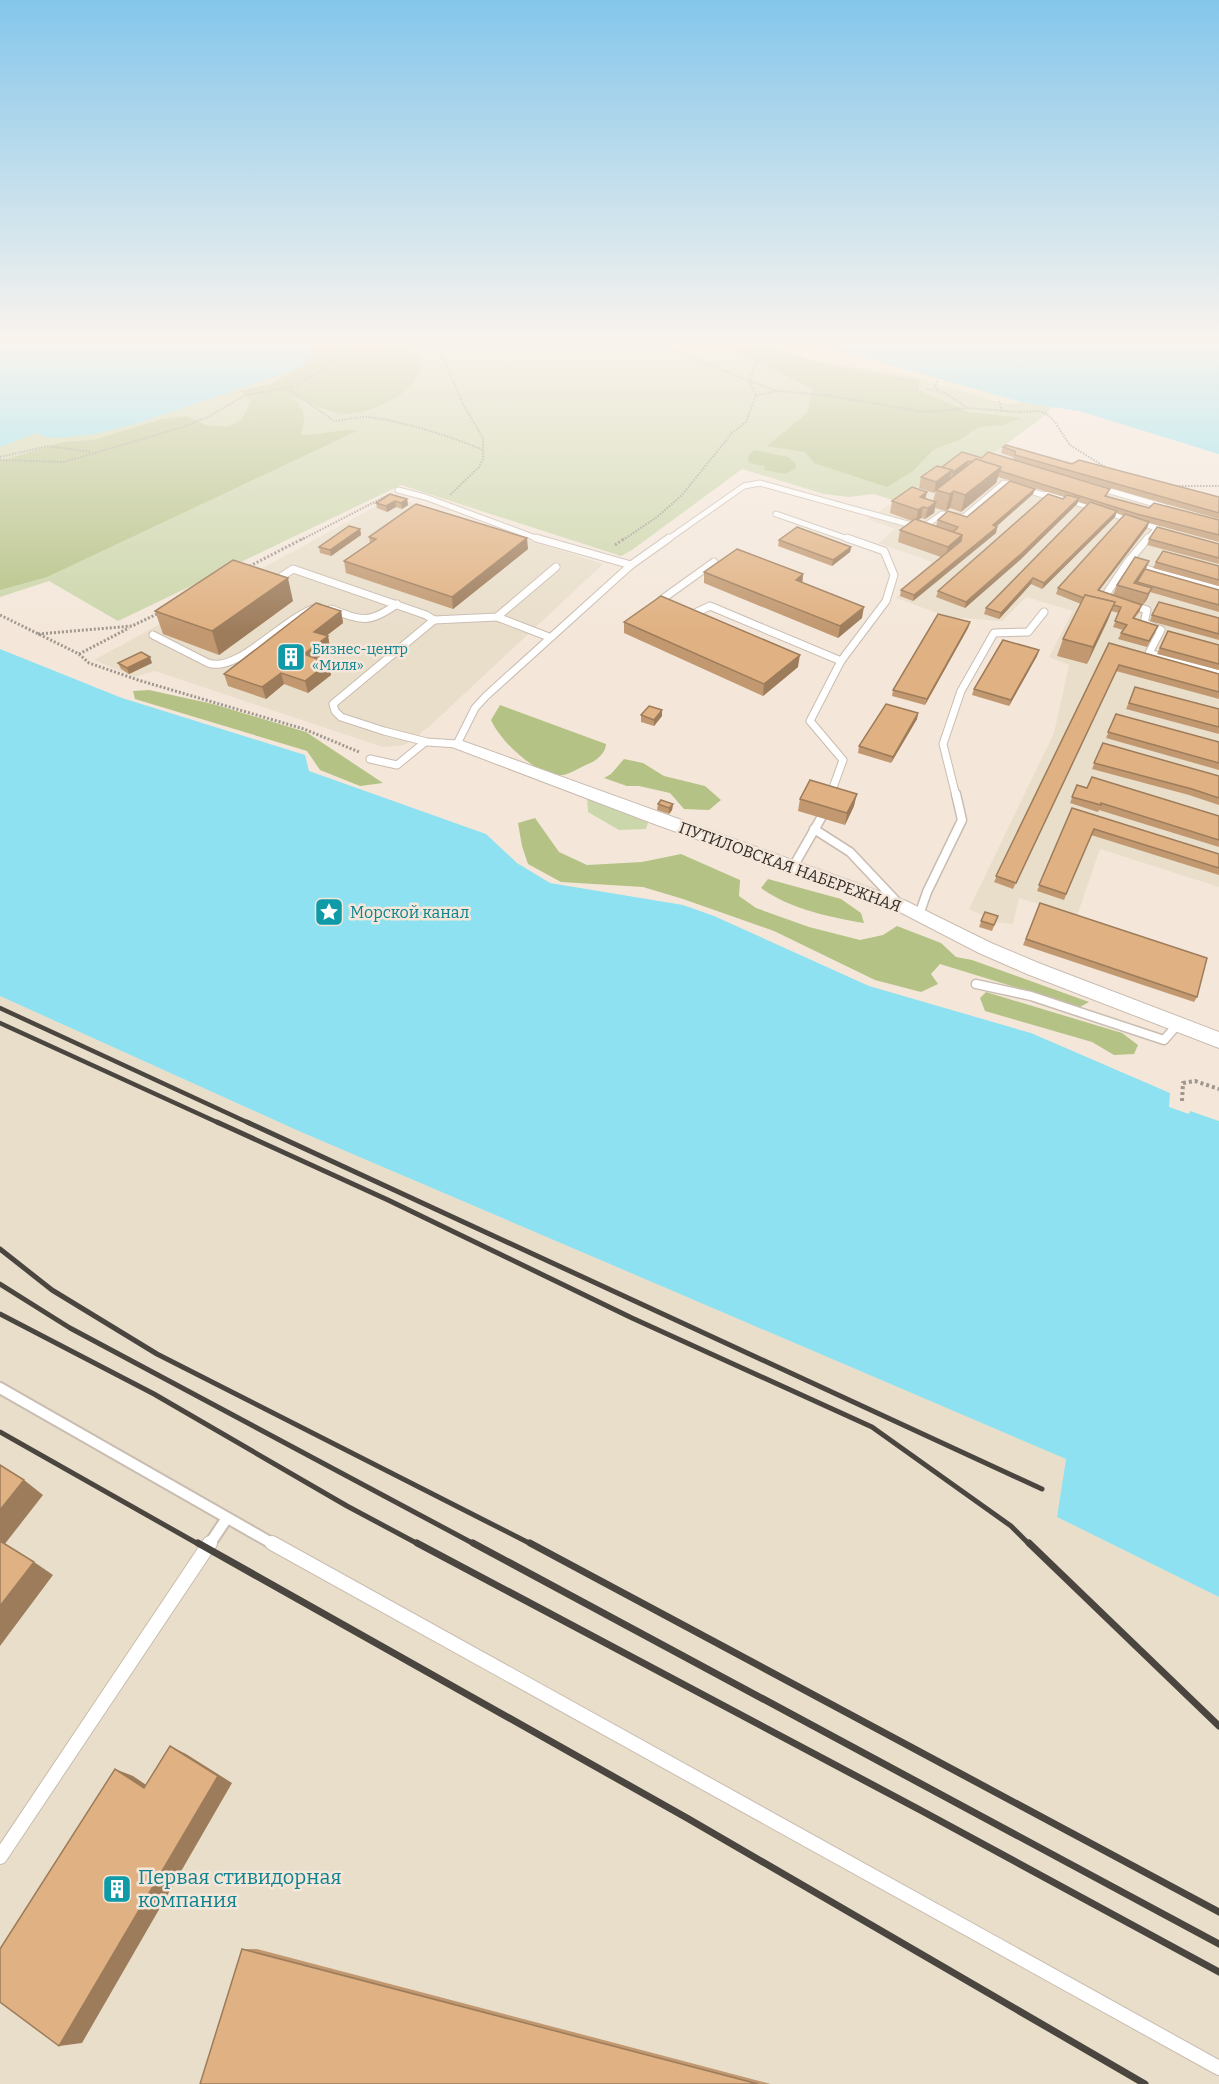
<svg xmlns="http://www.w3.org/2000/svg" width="1219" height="2084" viewBox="0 0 1219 2084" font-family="Bitter,serif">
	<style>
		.industrial { fill: #e9deca }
		.green { fill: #cbd6aa }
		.forest { fill: #b4c285 }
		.sand { fill: #eae0bb }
		.water { fill: #8ee1f0 }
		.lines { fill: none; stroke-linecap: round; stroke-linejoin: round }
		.lane-far4-casing { stroke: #c9bcb0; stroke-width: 7 }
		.lane-far3-casing { stroke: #c9bcb0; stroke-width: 9 }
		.lane-far2-casing { stroke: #c9bcb0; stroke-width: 11 }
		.lane-far1-casing { stroke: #c9bcb0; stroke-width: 14 }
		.lane-casing { stroke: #c9bcb0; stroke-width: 16 }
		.street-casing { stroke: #c9bcb0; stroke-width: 2 }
		.path-far2 { stroke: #9f968d; stroke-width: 2; stroke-dasharray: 1.5 1.5; stroke-linecap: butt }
		.path-far1 { stroke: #9f968d; stroke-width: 3; stroke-dasharray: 2 2; stroke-linecap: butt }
		.path { stroke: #9f968d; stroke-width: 4; stroke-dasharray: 3 3; stroke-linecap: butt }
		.lane-far4 { stroke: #fff; stroke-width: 5 }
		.lane-far3 { stroke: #fff; stroke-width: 7 }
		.lane-far2 { stroke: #fff; stroke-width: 8 }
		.lane-far1 { stroke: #fff; stroke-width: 10 }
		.lane { stroke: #fff; stroke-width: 14 }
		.street { fill: #fff; fill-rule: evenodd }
		.rail-far2 { stroke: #4b4540; stroke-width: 4.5 }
		.rail-far1 { stroke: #4b4540; stroke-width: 5 }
		.rail { stroke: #4b4540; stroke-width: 7 }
		.wall { fill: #c19870 }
		.shaded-wall { fill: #9d7c5b }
		.building { fill: #e0b182; stroke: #9d7c5b; stroke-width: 1.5 }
		.labels { text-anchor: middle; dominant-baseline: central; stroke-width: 5; stroke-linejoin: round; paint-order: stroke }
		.far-culture-label { font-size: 14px; fill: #0d838f; stroke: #f4e7da; text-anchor: start }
		.street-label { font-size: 16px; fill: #322d29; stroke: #f4e7da }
		.culture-label { font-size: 16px; fill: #0d838f; stroke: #f4e7da; text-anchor: start }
		.near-culture-label { font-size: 20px; fill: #0d838f; stroke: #f4e7da; text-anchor: start }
	</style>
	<rect width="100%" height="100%" fill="#f4e7da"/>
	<g class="industrial">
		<polygon points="1001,448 1069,461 1219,502 1219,887 1100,849 1077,916 1019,898 1013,924 996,922 969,909 1054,733 1069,665 1049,657 1073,611 1026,597 1002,621 948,617 896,598 932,562 879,543 895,529 867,519 928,480 978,461"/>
		<polygon points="393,497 603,564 431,725 405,745 383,747 155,671 134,677 94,660"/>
		<polygon points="0,996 301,1132 1066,1459 1057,1517 1219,1597 1219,2084 0,2084"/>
	</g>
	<g class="green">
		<polygon points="0,340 803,340 1024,403 1052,406 1047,414 1001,448 978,461 928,480 895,501 874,494 849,497 824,494 742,469 632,550 621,556 401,485 118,621 49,581 0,597"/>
		<polygon points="587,797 649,820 646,829 619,830 588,812"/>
	</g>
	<g class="forest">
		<path d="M300,340H387L420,355C420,359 422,365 421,369C415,394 369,414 345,414C328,413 309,401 292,397C306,412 306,416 301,435C321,435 339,429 359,430L47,577L0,590V461L63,442L93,440L163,419L186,416L206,425L228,427L242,419L251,401L240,391L271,384L306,363V343Z"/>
		<polygon points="659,340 754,340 787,353 841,368 920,380 918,390 969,412 1022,418 1003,425 979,427 959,440 933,450 913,471 887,487 814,463 805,452 767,446 807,413 813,389 734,351 722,347 694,350"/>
		<polygon points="754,450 788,457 796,464 796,468 785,474 764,470 765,466 749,463 748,456"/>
		<polygon points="149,690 213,704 306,732 383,783 360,786 320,770 307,751 135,699 133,691"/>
		<path d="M500,705L606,744C606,753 596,761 588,764C581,767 570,774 563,775C537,777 501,742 491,720Z"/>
		<polygon points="624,759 643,763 664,776 705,786 721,800 709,810 684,809 670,793 639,786 627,786 604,778 611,774"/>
		<polygon points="535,818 559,852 587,865 642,862 681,854 740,880 739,896 756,908 809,927 860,940 883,935 897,926 941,943 956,957 972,960 1089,1002 1080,1007 940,964 931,974 938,984 921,992 875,980 774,931 683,899 643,887 561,882 528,864 522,846 518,823"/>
		<path d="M768,879L841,899L861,913L864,923C829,917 790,909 761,888Z"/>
		<polygon points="986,992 1122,1033 1138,1045 1134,1054 1114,1055 1092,1042 985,1011 980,998"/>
	</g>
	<polygon class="sand" points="763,340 802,340 1024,403 1006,404 904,375 814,361 773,346"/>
	<g class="water">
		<path d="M0,340H300L315,350C312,363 300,366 289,372L135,424L96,434L59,438L44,437L36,433L0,447Z"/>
		<polygon points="803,340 1219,340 1219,454 1079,411 1024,403"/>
		<polygon points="0,649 122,698 305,755 309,771 486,834 517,863 550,883 683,905 714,916 869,986 1031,1033 1170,1093 1169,1107 1189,1114 1190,1111 1219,1121 1219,1597 1057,1517 1066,1459 301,1132 0,996"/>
	</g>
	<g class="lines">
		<g class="lane-far4-casing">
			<g id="lane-far4">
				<polyline points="1100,488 1165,507"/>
				<polyline points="398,490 425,497 541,540"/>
				<polyline points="776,514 851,540"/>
				<polyline points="667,540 744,486 760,483 922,528 942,514 964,517 1004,483 1043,495 1049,494 1157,528 1147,540"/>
			</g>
		</g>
		<g class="lane-far3-casing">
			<g id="lane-far3">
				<polyline points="536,538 631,565"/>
				<polyline points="1135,566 1219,590"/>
				<polyline points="276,580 293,569 426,615 434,620 333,704 335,711 341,717 384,731 427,742 457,744 475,708 486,696 631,565 669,538"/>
				<polyline points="1113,599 1105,596 1127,563 1148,538"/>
				<polyline points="668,603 661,600 714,562"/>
				<polyline points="1131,605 1147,610 1144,623 1161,630 1149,653 1219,674"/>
				<path d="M331,609C362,621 369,624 397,604"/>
				<polyline points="688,612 693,614 710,606 841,661 810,721 843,760 830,796"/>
				<polyline points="497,617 549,637"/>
				<polyline points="434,620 497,617 556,567"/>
				<path d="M153,635L208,663C238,674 283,617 318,607"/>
				<polyline points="841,661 886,601 894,575 884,551 847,538"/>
				<polyline points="370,759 397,765 424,743"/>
				<polyline points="956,796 943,744 961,691 994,633 1028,632 1044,612"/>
			</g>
		</g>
		<g class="lane-far2-casing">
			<g id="lane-far2">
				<polyline points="829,798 830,794"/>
				<polyline points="814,829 850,852 899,904"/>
				<polyline points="793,867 821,818"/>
				<polyline points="919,915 927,892 962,820 956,794"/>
				<polyline points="976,984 1031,996 1164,1040 1178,1024"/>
			</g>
		</g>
		<g class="lane-far1-casing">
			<g id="lane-far1">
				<polyline points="0,1388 275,1545"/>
				<polyline points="209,1545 227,1518"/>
			</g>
		</g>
		<g class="lane-casing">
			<g id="lane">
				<polyline points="272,1543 1219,2068"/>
				<polyline points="0,1857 210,1543"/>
			</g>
		</g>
		<g class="street-casing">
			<polygon id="street" points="457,739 906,901 991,943 1041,964 1219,1032 1219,1048 1027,974 979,953 894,909 657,825 452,747 449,744"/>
		</g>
		<g class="path-far2">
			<polyline points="420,340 435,346 442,356 464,406 483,438 483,459 479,467 450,495"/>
			<polyline points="645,340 776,391"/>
			<polyline points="937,381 935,387 939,390"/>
			<path d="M289,389L334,421C344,420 356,417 366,417C396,419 456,438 483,450"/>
			<polyline points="927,389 945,393 966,407"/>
			<polyline points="756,395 778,391 824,395 925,412 967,408 1019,412 1039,411 1047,414 1054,421 1070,445 1105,467"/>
			<polyline points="999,401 1002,411"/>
			<polyline points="0,457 48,446 90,452"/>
			<polyline points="0,460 64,462 183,427 208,417 246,395 296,386 324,369 357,340"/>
			<polyline points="1173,486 1219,486"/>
			<polyline points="301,540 388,495"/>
			<polyline points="623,540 657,517 682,495 732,433 746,422 756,395 749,382 758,359"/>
		</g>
		<g class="path-far1">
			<polyline points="615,545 625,538"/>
			<polyline points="246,568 304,538"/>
			<polyline points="0,615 79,654 89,663 138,680 304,729 359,752"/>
			<polyline points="38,634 132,626 159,613"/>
			<polyline points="79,654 129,628"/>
		</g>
		<polyline class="path" points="1182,1101 1183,1083 1195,1081 1219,1089"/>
		<use href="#lane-far4" class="lane-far4"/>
		<use href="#lane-far3" class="lane-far3"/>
		<use href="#lane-far2" class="lane-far2"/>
		<use href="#lane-far1" class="lane-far1"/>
		<use href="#lane" class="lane"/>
		<use href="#street" class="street"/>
		<g class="rail-far2">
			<polyline points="0,1008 251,1124"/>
			<polyline points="0,1023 221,1124"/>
		</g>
		<g class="rail-far1">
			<polyline points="217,1122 388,1200 632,1318 872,1427 1011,1526 1030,1545"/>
			<polyline points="247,1122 1042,1489"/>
			<polyline points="0,1249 52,1290 157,1354 533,1545"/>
			<polyline points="0,1284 70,1328 476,1545"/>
			<polyline points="0,1314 154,1394 347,1506 420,1545"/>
			<polyline points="0,1432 200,1545"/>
		</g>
		<g class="rail">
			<polyline points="198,1543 687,1818 1145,2084"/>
			<polyline points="417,1543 922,1811 1219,1972"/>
			<polyline points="473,1543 1219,1944"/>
			<polyline points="530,1543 1219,1912"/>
			<polyline points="1029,1543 1219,1726"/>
		</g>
	</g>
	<g class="wall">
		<polygon points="1003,447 1072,464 1219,498 1219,519 1016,461 1108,495 1107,496 1149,508 1219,520 1219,542 1149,523 1147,528 1099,590 1113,595 1117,585 1149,561 1146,569 1219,590 1219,612 1150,592 1147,599 1143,605 1141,605 1140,611 1134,619 1158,626 1147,647 1118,639 1123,630 1113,627 1119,613 1111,611 1087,664 1057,656 1063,639 1081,604 1056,594 1058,588 1124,516 1116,513 1115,517 1042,589 1031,584 999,619 984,614 986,608 1088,505 1078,502 1077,504 1020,560 965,608 936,597 938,591 1064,497 998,477 996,483 961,512 950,508 946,511 935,508 934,513 925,519 921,518 918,520 953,532 936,526 938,520 967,517 1035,489 1033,494 996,527 997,527 996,533 913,601 900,596 901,590 941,557 898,542 900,530 912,521 890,513 892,501 927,492 925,498 933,501 936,491 934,493 919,488 921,477 942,467 982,458 1014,460 1013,457 1001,453"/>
		<polygon points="407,499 408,505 402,509 396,507 387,512 377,508 376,503"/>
		<polygon points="360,529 361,535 331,556 320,553 319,547"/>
		<polygon points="369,537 528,549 453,609 346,573 344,561 370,543"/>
		<polygon points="1149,539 1219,544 1219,564 1147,545"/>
		<polygon points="779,540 851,547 850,552 832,566 778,546"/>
		<polygon points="1156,562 1219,566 1219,586 1153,568"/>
		<polygon points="704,572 803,574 802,583 862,618 838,638 704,583"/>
		<polygon points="293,601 219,655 163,634 155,611"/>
		<polygon points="341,611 343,623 326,636 328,636 330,648 317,659 328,663 331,675 308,693 284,684 266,699 228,686 224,674"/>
		<polygon points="1152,615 1219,618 1219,640 1150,621"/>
		<polygon points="624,622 798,667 763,696 624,633"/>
		<polygon points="970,622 968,628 925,705 892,696 893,690"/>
		<polygon points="1168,631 1219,645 1219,670 1157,654"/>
		<polygon points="1109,643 1219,674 1219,699 1116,671 1013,889 994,882"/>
		<polygon points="1039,650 1037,656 1009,706 972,695 974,689"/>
		<polygon points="118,663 152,663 129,674 121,669"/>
		<polygon points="1135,687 1219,709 1219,734 1126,709"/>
		<polygon points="662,710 662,716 654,726 641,722 641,715"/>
		<polygon points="918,713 917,719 891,763 858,753 859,746"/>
		<polygon points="1116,714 1219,742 1219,770 1106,738"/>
		<polygon points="1103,743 1219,776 1219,805 1189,795 1092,769"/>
		<polygon points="1077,785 1087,788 1219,816 1219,847 1099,810 1098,812 1070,803"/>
		<polygon points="800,799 854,806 845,825 798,811"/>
		<polygon points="658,804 673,804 672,810 669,814 657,810"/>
		<polygon points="1072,808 1219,854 1219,875 1091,835 1064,900 1037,891"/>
		<polygon points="1040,903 1197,997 1194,1002 1023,945"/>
		<polygon points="985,912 998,916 992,931 979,927"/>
		<polygon points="242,1949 257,1949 771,2084 200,2084"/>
	</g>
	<g class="shaded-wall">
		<polygon points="968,461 967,467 952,478 953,472"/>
		<polygon points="1001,467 996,483 961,512 965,495"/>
		<polygon points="952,470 949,482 936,490 934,493 936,482"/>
		<polygon points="1035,489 1033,494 991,531 993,525"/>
		<polygon points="954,491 950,508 946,511 950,494"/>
		<polygon points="927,492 924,503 920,497"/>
		<polygon points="1079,498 1077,504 1020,560 965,608 966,602"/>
		<polygon points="407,499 408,505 402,509 401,503"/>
		<polygon points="395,501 396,507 387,512 386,506"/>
		<polygon points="936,502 934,513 925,519 928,508"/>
		<polygon points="923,507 921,518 916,522 918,510"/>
		<polygon points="1117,511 1115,517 1042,589 1044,583"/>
		<polygon points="1149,522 1147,528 1095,596 1098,590"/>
		<polygon points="997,527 996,533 913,601 914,595"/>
		<polygon points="360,529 361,535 331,556 330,550"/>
		<polygon points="962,535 959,546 945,559 948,547"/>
		<polygon points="527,538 528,549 453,609 452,597"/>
		<polygon points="851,547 850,552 832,566 833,560"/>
		<polygon points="1149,561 1144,573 1137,582 1135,587 1134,583"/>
		<polygon points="803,574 802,586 796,580"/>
		<polygon points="288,578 293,601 219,655 212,631"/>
		<polygon points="1033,578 1031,584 999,619 1001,613"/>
		<polygon points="1152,588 1147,599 1143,605 1148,594"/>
		<polygon points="1115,602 1108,620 1087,664 1093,647"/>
		<polygon points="864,607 862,618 838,638 840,626"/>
		<polygon points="341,611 343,623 317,643 314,632"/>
		<polygon points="970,622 968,628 925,705 927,699"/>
		<polygon points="328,636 330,648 307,666 304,654"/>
		<polygon points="1039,650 1037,656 1009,706 1011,700"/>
		<polygon points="800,655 798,667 763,696 764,684"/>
		<polygon points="150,657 152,663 129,674 127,668"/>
		<polygon points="328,663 331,675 308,693 305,681"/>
		<polygon points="281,673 284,684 266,699 262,687"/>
		<polygon points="662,710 662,716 654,726 654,720"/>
		<polygon points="918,713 917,719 891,763 893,757"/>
		<polygon points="857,794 854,806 845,825 847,813"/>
		<polygon points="673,804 672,810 669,814 669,808"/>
		<polygon points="24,1480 43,1495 4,1545 0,1542 0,1510"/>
		<polygon points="34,1562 53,1575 0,1646 0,1606"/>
		<polygon points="170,1746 186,1754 232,1783 82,2043 59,2046"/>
		<polygon points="115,1769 133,1776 161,1795 144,1788"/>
	</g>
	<g class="building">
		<polygon points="1006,445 1072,464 1079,460 1219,497 1219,513 1015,455 1015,451 1003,447"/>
		<polygon points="962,452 982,458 988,452 1110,489 1105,496 1149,508 1154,503 1219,520 1219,535 1137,514 1000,471 1001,467 976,459 971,462 968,461 953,472 951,471 952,470 942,467"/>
		<polygon points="976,459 1001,467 965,495 954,491 950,494 936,490"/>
		<polygon points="937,466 952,470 936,482 921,477"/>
		<polygon points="1010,481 1035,489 993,525 997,527 914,595 901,590 961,541 962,535 953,532 958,527 938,520 948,511 967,517"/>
		<polygon points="912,487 927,492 920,497 936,502 928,508 923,507 918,510 892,501"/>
		<polygon points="390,494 407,499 401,503 395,501 386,506 376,503"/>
		<polygon points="1048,494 1063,499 1067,495 1079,498 1021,554 966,602 938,591"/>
		<polygon points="1090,502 1117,511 1044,583 1033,578 1001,613 986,608"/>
		<polygon points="416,504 527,538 452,597 344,561 376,539 369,537"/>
		<polygon points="1125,514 1149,522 1098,590 1142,605 1133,618 1158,626 1149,641 1121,633 1127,625 1115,621 1121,607 1113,605 1115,602 1085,595 1084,598 1058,588"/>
		<polygon points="915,519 962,535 948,547 900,530"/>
		<polygon points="349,526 360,529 330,550 319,547"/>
		<polygon points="797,527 851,547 833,560 779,540"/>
		<polygon points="1157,527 1219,544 1219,558 1149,539"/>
		<polygon points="737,549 803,574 796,580 864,607 840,626 704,572"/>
		<polygon points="1163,551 1219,566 1219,580 1156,562"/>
		<polygon points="1135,557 1149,561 1134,583 1152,588 1148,594 1117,585"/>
		<polygon points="233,560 288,578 212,631 155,611"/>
		<polygon points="1145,569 1219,590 1219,605 1137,582"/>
		<polygon points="1085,595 1115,602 1093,647 1063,639"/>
		<polygon points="661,596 800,655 764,684 624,622"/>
		<polygon points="1159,602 1219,618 1219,634 1152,615"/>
		<polygon points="316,603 341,611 314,632 328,636 304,654 328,663 305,681 281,673 262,687 224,674"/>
		<polygon points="938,614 970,622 927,699 893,690"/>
		<polygon points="1168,631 1219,645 1219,664 1160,648"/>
		<polygon points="1003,640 1039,650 1011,700 974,689"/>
		<polygon points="1109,643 1219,674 1219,692 1119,665 1016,883 996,876"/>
		<polygon points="141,652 150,657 127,668 118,663"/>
		<polygon points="1135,687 1219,709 1219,727 1129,703"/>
		<polygon points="886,704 918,713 893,757 859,746"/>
		<polygon points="649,706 662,710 654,720 641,715"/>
		<polygon points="1116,714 1219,742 1219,763 1108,732"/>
		<polygon points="1103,743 1219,776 1219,798 1192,789 1094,763"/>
		<polygon points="1092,777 1219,816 1219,840 1101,803 1101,805 1072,797 1077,785 1087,788"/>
		<polygon points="810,780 857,794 847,813 800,799"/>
		<polygon points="661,800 673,804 669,808 658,804"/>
		<polygon points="1072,808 1219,854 1219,868 1094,829 1066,894 1039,885"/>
		<polygon points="1040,903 1207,958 1197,997 1026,939"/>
		<polygon points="985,912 998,916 994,925 981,921"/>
		<polygon points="0,1465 24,1480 0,1510"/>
		<polygon points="0,1541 34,1562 0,1606"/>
		<polygon points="170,1746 218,1776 59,2046 0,2002 0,1949 115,1769 144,1788"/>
		<polygon points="242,1949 758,2084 200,2084"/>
	</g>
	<linearGradient id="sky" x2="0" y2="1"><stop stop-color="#84c6eb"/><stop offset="0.54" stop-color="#faf4ee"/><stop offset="1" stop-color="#faf4ee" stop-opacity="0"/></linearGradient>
	<rect width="1219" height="631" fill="url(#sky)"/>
	<defs>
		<g id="building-square" transform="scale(1.5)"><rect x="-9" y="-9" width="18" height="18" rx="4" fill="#0f9aa8" stroke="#f4e7da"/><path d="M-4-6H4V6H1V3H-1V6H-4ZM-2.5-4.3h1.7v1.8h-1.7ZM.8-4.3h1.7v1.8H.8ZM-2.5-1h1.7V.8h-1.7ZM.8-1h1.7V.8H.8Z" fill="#fff"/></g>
		<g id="sight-square" transform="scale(1.5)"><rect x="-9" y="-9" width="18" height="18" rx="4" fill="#0f9aa8" stroke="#f4e7da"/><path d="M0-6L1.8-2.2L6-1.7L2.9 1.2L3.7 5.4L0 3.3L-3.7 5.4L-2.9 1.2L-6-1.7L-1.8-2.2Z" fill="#fff"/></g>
	</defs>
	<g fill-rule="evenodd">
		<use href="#building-square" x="291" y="657"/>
		<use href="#sight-square" x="329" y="912"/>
		<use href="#building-square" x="117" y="1889"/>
	</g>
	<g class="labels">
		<g class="far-culture-label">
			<text x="312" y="649">Бизнес-центр<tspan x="312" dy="16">«Миля»</tspan></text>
		</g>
		<g class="street-label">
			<text transform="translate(790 867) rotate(20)">ПУТИЛОВСКАЯ НАБЕРЕЖНАЯ</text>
		</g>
		<g class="culture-label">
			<text x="350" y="912">Морской канал</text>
		</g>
		<g class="near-culture-label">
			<text x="138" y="1877">Первая стивидорная<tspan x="138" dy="23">компания</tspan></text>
		</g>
	</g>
</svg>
